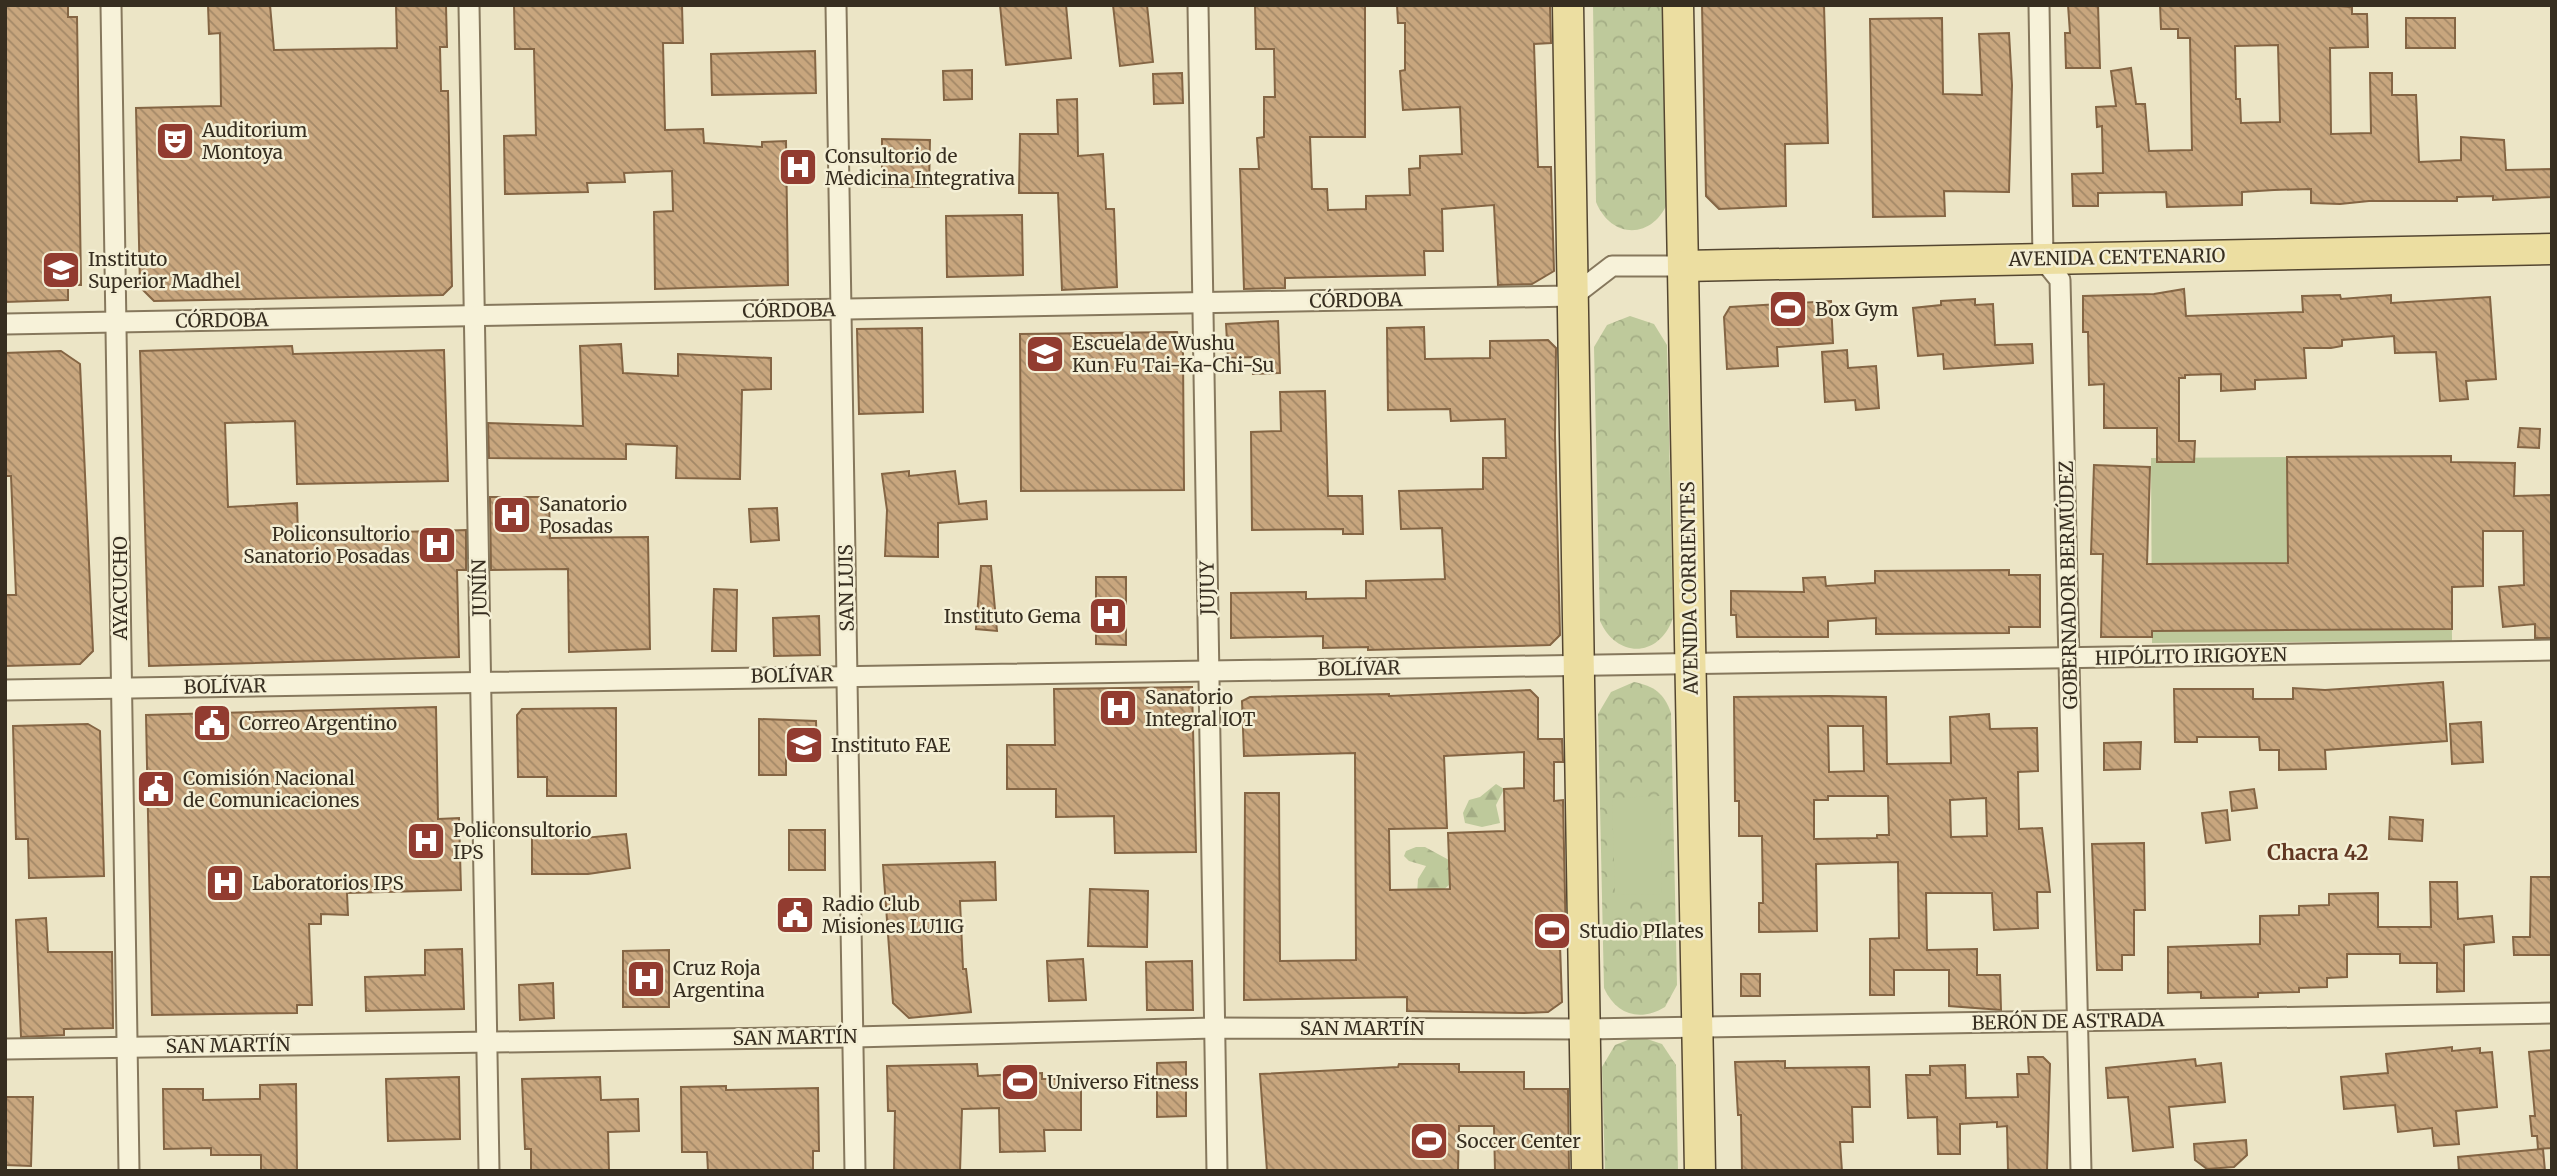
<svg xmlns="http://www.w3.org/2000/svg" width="2557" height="1176" viewBox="0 0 2557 1176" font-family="Merriweather,serif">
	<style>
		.forest { fill: url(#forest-firs) }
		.park { fill: url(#park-crowns) }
		.pitch { fill: #bec99b }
		.building { fill: url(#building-back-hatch); stroke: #846544; stroke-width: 2; fill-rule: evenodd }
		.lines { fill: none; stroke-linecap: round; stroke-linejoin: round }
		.minor-casing { stroke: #86785d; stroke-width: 23 }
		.primary-casing { stroke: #544631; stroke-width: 33 }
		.minor { stroke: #f7f2d9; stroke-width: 19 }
		.primary { stroke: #ecdea1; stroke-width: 30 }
		.labels { text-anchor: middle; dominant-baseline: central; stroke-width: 5; stroke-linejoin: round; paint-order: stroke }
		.poi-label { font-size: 19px; fill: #372e20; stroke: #f4efd5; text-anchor: start }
		.street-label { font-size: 19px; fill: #372e20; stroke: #f4efd5 }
		.neighbourhood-label { font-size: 21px; font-weight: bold; fill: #613722; stroke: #f4efd5 }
	</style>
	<defs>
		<pattern id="forest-firs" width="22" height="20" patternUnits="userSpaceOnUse" patternTransform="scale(1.75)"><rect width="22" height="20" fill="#bec99b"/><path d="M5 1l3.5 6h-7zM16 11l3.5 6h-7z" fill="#a4ad85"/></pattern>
		<pattern id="park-crowns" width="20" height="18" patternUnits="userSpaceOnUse" patternTransform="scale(1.75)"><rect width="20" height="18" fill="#bec99b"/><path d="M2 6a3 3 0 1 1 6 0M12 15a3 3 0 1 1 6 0" fill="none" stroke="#a4ad85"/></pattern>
		<pattern id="building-back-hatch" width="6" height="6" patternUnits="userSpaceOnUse" patternTransform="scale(1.75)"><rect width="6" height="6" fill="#c8a67e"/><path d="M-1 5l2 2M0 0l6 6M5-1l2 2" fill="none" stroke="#a38867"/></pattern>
	</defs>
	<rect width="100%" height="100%" fill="#ece5c6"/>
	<g class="forest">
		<polygon points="1496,784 1504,789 1496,805 1500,823 1482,827 1465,823 1463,813 1469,800 1480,797"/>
		<polygon points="1416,847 1425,847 1449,860 1454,889 1449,885 1438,895 1417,894 1418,879 1426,866 1409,861 1404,856 1406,851"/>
	</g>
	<g class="park">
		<path d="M1593,5H1666L1669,199C1655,239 1612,241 1596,202Z"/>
		<path d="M1630,316L1654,324L1667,345L1673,618C1659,658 1617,659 1600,621L1594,347L1607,325Z"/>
		<path d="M1634,682C1654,686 1664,693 1671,713L1677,985L1665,1007C1640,1022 1616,1015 1604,988L1598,714L1611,692Z"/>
		<polygon points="1638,1036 1662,1044 1676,1065 1678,1171 1605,1171 1602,1067 1615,1045"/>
	</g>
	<g class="pitch">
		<polygon points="2451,456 2452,641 2152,643 2151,458"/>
		<polygon points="1660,796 1662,894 1615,895 1612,798"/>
	</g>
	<g class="building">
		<polygon points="5,5 68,5 68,17 77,17 81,285 68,285 68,300 5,302"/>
		<polygon points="208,5 270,5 274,50 397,48 396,5 446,5 447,47 440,47 441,91 448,91 452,286 443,295 154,301 140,287 136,108 221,106 220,33 209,34"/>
		<polygon points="514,5 682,5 683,43 663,43 665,130 703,129 704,143 762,147 762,142 786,141 788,285 655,289 654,212 673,211 672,171 624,173 625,182 587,183 588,192 505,194 504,136 536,135 534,49 515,49"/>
		<polygon points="1000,5 1066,5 1071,58 1006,65"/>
		<polygon points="1113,5 1147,5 1153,62 1120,66"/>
		<polygon points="1255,5 1365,5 1365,137 1310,137 1312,189 1327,189 1328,210 1366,209 1366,196 1410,195 1409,169 1420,168 1420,156 1462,154 1460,107 1403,110 1400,71 1405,70 1405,23 1398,23 1397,5 1550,5 1551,43 1534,44 1538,167 1551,167 1554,271 1532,284 1498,285 1494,205 1442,209 1443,251 1424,251 1425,275 1285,278 1285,288 1244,289 1240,169 1259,169 1257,138 1264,137 1264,97 1275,97 1274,49 1256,49"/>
		<polygon points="1702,5 1824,5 1828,143 1785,144 1786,206 1719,209 1706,196"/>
		<polygon points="2068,5 2098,5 2100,68 2066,68 2065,33 2070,33"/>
		<path d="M2160,5H2324L2352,7V14H2367L2368,47L2330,48L2331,134L2371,133L2370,73H2392V95H2416L2419,162L2461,160V137L2504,140L2506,170L2552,169V197L2493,200V196L2457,197V201H2369L2340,204L2311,203V189L2274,190L2242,192V205L2167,207L2166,192L2098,193V206H2073L2072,174L2103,173L2102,126L2097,127L2096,107L2116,106L2111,71L2131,68L2136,104H2145L2149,151L2192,150L2190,38H2178V29H2161ZM2278,45L2280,122L2241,123L2240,99H2236L2235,46Z"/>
		<polygon points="1942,18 1943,94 1982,95 1979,34 2009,33 2012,85 2009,192 1944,191 1945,216 1873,217 1870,19"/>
		<rect x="2406" y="18" width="49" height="30"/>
		<polygon points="815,51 816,93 712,95 711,54"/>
		<polygon points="972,70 972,99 944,100 943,71"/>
		<polygon points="1182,73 1183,103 1154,104 1153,74"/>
		<polygon points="1077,99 1078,156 1103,154 1106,209 1114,209 1117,287 1062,290 1058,193 1019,193 1020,134 1058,134 1057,100"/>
		<polygon points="882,139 930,140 929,187 882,187"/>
		<polygon points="1022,215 1023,275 947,277 946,216"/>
		<polygon points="2184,289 2186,316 2303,312 2302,296 2340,295 2341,299 2391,295 2391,303 2490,297 2496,379 2466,381 2468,399 2440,401 2436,352 2395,353 2394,336 2342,340 2342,346 2331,348 2304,348 2306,378 2255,380 2255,389 2221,391 2221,374 2185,375 2185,378 2179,378 2179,441 2195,441 2194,462 2157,462 2157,428 2104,428 2104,384 2089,385 2088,332 2083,332 2083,296 2154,294"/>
		<polygon points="1975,299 1975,305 1993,304 1995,345 2032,344 2033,363 1944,369 1943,354 1918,356 1913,308 1941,305 1941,301"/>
		<polygon points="1831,301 1833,343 1777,347 1778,366 1727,369 1724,317 1730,307"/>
		<polygon points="1278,321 1280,373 1253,374 1252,357 1228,358 1226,324"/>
		<polygon points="1424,327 1425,359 1490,358 1490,341 1548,340 1556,348 1555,436 1560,635 1550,645 1368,650 1368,647 1323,648 1323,636 1231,638 1231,593 1306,592 1306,599 1366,598 1366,581 1445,579 1442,528 1401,529 1399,491 1483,489 1483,458 1506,458 1505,419 1451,421 1450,409 1388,410 1387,328"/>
		<polygon points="922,328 923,412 859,414 857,329"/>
		<polygon points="1177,332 1183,352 1184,490 1021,491 1020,334"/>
		<polygon points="621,344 623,373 678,376 678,354 771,358 771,389 742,390 740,479 676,478 677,446 626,444 626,459 489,458 488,423 583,426 580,346"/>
		<polygon points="292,346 293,354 444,350 448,481 297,484 295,421 225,423 228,507 297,503 298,535 466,530 466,570 457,570 459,657 149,666 140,351"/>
		<polygon points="1847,350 1848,368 1876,366 1879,408 1856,410 1855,400 1825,402 1822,352"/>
		<polygon points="61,351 80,364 93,651 80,664 5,666 5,595 16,595 11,476 5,476 5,353"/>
		<polygon points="1325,391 1328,496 1362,496 1363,534 1343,534 1343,529 1252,530 1251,432 1281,431 1280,392"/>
		<polygon points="2520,428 2540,429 2539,448 2518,447"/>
		<polygon points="2451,456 2451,462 2515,463 2514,496 2552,495 2552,638 2535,638 2535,624 2503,627 2499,587 2524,585 2523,531 2483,531 2483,586 2452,587 2452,629 2152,631 2152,637 2101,637 2103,554 2091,554 2094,465 2150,467 2147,564 2288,563 2287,457"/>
		<polygon points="909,471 909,476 955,471 959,504 986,501 987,519 938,523 938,557 885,556 887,510 882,474"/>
		<polygon points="490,497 549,497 550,538 648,537 650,649 569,652 568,569 491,570"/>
		<polygon points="777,508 779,540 751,542 749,509"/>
		<polygon points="981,566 991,566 997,631 976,629"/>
		<polygon points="2009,570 2009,575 2040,575 2040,627 2009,627 2009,633 1876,634 1876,618 1828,621 1828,637 1737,637 1736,615 1731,615 1731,591 1804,592 1803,578 1825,577 1826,586 1875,583 1875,571"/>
		<polygon points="1096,577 1126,577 1126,645 1096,644"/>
		<polygon points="714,589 737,590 736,651 712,651"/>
		<polygon points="819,616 820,655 774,656 773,618"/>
		<polygon points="2443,682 2447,741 2325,750 2326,769 2279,770 2279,750 2260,750 2259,737 2197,737 2197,742 2175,742 2174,689 2253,689 2253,699 2293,699 2293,688 2325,690"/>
		<polygon points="1192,687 1196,852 1115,853 1114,816 1056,817 1056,789 1007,789 1007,745 1055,745 1054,689"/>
		<path d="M1530,690L1538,698V739H1562L1563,762H1554V801L1563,800L1566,945H1560L1562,1002L1548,1012L1524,1013L1407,1011V997L1244,1000L1245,793H1279L1280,961L1356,960L1355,753L1244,756L1242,701L1250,697L1389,694V696ZM1524,752V788L1504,789L1505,831L1448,833L1450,889L1390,890L1389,829L1447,828L1444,756Z"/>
		<path d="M1828,696L1886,697L1887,764L1951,763L1950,717L1989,714L1990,729L2037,728L2038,771L2018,772L2019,829L2042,828L2050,892H2037L2038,928L1994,930L1992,893H1926L1927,950L1977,949V975H2000L2001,1010L1949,1006V970H1894V995H1870V939L1899,938L1898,862L1816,864L1817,931L1759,932V903H1763L1762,836H1739V801H1735L1734,697ZM1828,726H1863L1864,771L1829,772ZM1828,796H1888L1889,835H1877V838L1814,839V800H1828ZM1986,798L1987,836L1951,837L1950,800Z"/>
		<polygon points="436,707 438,819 459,818 461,890 347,893 348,915 321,914 321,924 309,924 312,1005 297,1005 297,1013 152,1015 146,715"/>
		<polygon points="616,708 616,796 547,796 547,777 518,777 517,715 522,709"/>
		<polygon points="759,719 816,721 817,752 786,753 786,775 759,775"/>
		<polygon points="2481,722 2483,762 2452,764 2450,724"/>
		<polygon points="88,724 100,731 104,876 29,878 28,839 16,839 13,726"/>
		<polygon points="2141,742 2140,769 2104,770 2104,743"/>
		<polygon points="2254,789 2257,808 2232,811 2230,792"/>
		<polygon points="2227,810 2230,840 2206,843 2202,813"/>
		<polygon points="2390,817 2423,820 2422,841 2389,839"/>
		<rect x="789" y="830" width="36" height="40"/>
		<polygon points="584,831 584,838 626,834 630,868 588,874 532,874 532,832"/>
		<polygon points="2144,843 2145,910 2134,910 2134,955 2122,955 2122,970 2097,970 2092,844"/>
		<polygon points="995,862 996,900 960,901 963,969 966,969 971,1012 909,1018 893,1003 883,865"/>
		<polygon points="2531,877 2552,877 2552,955 2514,955 2513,937 2530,937"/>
		<polygon points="2430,882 2457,882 2458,919 2492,916 2494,942 2464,945 2464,991 2437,992 2437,963 2400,963 2400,954 2347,954 2347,977 2327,978 2327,987 2299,988 2299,992 2258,993 2258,997 2201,998 2201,992 2168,993 2168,947 2260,944 2260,916 2299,915 2299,906 2329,905 2329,894 2378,893 2378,927 2431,927"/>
		<polygon points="1090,889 1148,891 1147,947 1088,946"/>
		<polygon points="46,918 48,952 112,952 113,1028 64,1029 64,1035 21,1037 16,920"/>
		<polygon points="462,949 464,1009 366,1011 365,977 425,975 425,950"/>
		<polygon points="669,950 669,1007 623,1007 623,951"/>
		<polygon points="1083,959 1086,1000 1049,1001 1047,961"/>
		<polygon points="1192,961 1193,1010 1147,1010 1146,962"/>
		<rect x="1741" y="974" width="19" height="22"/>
		<polygon points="553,983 554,1018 520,1020 519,985"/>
		<polygon points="2452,1047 2452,1051 2480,1048 2480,1053 2492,1052 2497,1107 2456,1111 2459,1144 2434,1146 2432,1128 2398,1132 2395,1105 2344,1109 2341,1077 2388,1073 2386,1054"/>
		<polygon points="2552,1050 2552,1148 2538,1149 2537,1136 2532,1136 2530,1116 2535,1116 2529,1052"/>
		<polygon points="2028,1057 2043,1057 2050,1064 2047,1171 2008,1171 2007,1126 1997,1127 1997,1122 1960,1124 1960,1154 1938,1154 1937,1117 1908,1118 1906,1075 1930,1075 1930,1066 1965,1065 1966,1098 2018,1097 2017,1074 2029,1074"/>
		<polygon points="2195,1059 2196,1066 2221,1063 2225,1102 2169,1107 2173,1147 2133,1151 2128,1097 2108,1098 2106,1068"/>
		<polygon points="1785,1061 1785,1068 1869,1067 1870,1107 1852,1107 1853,1142 1840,1142 1842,1171 1742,1171 1741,1115 1738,1115 1735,1062"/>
		<polygon points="1186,1062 1186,1116 1157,1117 1157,1063"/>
		<polygon points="977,1064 978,1076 1042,1073 1042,1079 1081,1079 1081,1130 1044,1130 1045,1151 1000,1152 999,1108 962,1109 960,1171 894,1171 895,1111 888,1111 887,1066"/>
		<polygon points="1399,1064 1459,1064 1459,1072 1524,1072 1524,1089 1568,1089 1569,1171 1495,1171 1494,1126 1459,1126 1458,1171 1267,1171 1260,1074 1398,1067"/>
		<polygon points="459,1077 460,1139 388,1141 386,1079"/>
		<polygon points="600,1077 601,1100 638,1099 639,1131 608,1132 609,1171 531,1171 531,1149 525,1149 522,1079"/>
		<polygon points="296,1084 297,1171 261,1171 261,1155 211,1155 211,1148 164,1149 163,1089 203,1089 203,1100 260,1099 260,1085"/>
		<polygon points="726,1086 726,1090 818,1088 819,1151 813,1151 813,1171 708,1171 707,1152 682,1152 681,1087"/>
		<polygon points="5,1097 33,1097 31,1166 5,1165"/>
		<polygon points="2246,1140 2247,1155 2234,1167 2207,1169 2195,1160 2194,1144"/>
		<polygon points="2543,1149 2545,1171 2459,1171 2458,1157"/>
	</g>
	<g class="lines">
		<g class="minor-casing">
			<g id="minor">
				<polyline points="111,5 129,1171"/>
				<polyline points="469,5 489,1171"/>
				<polyline points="836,5 855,1171"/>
				<polyline points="1198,5 1217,1171"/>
				<polyline points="2039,5 2043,259 2060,280 2081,1171"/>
				<polyline points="5,324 1573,296 1612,266 1683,266"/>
				<polyline points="5,690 2552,650"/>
				<polyline points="5,1049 853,1037 1214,1028 1585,1029 2552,1013"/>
			</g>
		</g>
		<g class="primary-casing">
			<g id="primary">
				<polyline points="1568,5 1587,1171"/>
				<polyline points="1678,5 1700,1171"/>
				<polyline points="1683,266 2552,249"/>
			</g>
		</g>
		<use href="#minor" class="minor"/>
		<use href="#primary" class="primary"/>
	</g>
	<defs>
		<g id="theatre-square" transform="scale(2.0125)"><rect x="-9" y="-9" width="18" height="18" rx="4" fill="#923c30" stroke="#f4efd5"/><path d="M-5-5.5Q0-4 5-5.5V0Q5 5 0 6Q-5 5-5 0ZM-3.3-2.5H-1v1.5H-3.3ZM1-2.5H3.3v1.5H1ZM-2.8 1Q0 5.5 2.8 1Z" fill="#fff"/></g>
		<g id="hospital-square" transform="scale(2.0125)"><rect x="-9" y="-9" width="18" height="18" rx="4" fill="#923c30" stroke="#f4efd5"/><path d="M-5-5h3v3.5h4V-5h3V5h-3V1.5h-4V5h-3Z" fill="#fff"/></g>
		<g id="university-square" transform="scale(2.0125)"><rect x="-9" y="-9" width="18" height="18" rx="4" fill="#923c30" stroke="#f4efd5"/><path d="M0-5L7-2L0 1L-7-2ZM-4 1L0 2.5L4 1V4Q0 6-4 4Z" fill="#fff"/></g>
		<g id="stadium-square" transform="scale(2.0125)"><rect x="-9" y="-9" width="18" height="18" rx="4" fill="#923c30" stroke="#f4efd5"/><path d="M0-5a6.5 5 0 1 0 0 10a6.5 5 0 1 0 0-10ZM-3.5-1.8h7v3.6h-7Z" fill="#fff"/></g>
		<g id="school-square" transform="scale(2.0125)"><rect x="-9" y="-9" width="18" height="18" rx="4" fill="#923c30" stroke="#f4efd5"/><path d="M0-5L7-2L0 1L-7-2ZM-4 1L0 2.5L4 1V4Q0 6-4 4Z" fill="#fff"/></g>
		<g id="civic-square" transform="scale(2.0125)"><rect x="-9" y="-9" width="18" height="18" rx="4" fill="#923c30" stroke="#f4efd5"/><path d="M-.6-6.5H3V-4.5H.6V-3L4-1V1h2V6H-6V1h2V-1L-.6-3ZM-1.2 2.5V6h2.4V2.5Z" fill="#fff"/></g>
	</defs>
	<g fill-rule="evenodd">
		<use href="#theatre-square" x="175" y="141"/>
		<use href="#hospital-square" x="798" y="167"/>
		<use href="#university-square" x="61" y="270"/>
		<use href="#stadium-square" x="1788" y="309"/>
		<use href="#school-square" x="1045" y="354"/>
		<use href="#hospital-square" x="512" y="515"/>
		<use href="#hospital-square" x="437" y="545"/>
		<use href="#hospital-square" x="1108" y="616"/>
		<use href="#hospital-square" x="1118" y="708"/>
		<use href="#civic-square" x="212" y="723"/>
		<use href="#university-square" x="804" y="745"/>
		<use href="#civic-square" x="156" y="789"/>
		<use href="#hospital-square" x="426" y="841"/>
		<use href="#hospital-square" x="225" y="883"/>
		<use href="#civic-square" x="795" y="915"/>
		<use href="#stadium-square" x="1552" y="931"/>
		<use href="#hospital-square" x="646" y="979"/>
		<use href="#stadium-square" x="1020" y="1082"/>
		<use href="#stadium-square" x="1429" y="1141"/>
	</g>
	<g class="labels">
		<g class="poi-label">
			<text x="202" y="130">Auditorium<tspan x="202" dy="22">Montoya</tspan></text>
			<text x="825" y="156">Consultorio de<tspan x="825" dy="22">Medicina Integrativa</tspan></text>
			<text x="88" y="259">Instituto<tspan x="88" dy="22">Superior Madhel</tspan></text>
			<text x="1815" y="309">Box Gym</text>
			<text x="1072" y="343">Escuela de Wushu<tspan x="1072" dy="22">Kun Fu Tai-Ka-Chi-Su</tspan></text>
			<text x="539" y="504">Sanatorio<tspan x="539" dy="22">Posadas</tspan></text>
			<text x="410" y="534" text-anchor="end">Policonsultorio<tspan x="410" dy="22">Sanatorio Posadas</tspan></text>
			<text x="1081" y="616" text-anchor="end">Instituto Gema</text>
			<text x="1145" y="697">Sanatorio<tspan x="1145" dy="22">Integral IOT</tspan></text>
			<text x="239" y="723">Correo Argentino</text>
			<text x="831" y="745">Instituto FAE</text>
			<text x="183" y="778">Comisión Nacional<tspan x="183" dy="22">de Comunicaciones</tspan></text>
			<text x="453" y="830">Policonsultorio<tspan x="453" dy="22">IPS</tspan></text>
			<text x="252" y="883">Laboratorios IPS</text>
			<text x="822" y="904">Radio Club<tspan x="822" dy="22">Misiones LU1IG</tspan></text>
			<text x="1579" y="931">Studio PIlates</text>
			<text x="673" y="968">Cruz Roja<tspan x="673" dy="22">Argentina</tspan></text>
			<text x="1047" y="1082">Universo Fitness</text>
			<text x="1456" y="1141">Soccer Center</text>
		</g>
		<g class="street-label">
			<text transform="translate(2117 257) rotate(-1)">AVENIDA CENTENARIO</text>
			<text transform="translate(1356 300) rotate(-1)">CÓRDOBA</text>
			<text transform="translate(789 310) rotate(-1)">CÓRDOBA</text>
			<text transform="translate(222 320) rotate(-1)">CÓRDOBA</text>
			<text transform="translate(2068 585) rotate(-91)">GOBERNADOR BERMÚDEZ</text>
			<text transform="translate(120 588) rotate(-90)">AYACUCHO</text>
			<text transform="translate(479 588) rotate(-91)">JUNÍN</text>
			<text transform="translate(846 588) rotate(-91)">SAN LUIS</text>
			<text transform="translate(1207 588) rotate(-91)">JUJUY</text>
			<text transform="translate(1689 588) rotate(-91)">AVENIDA CORRIENTES</text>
			<text transform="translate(2191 656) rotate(-1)">HIPÓLITO IRIGOYEN</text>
			<text transform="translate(1359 668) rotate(-1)">BOLÍVAR</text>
			<text transform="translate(792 675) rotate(-1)">BOLÍVAR</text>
			<text transform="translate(225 686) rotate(-1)">BOLÍVAR</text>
			<text transform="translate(2068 1021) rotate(-1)">BERÓN DE ASTRADA</text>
			<text x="1362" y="1028">SAN MARTÍN</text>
			<text transform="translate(795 1037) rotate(-1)">SAN MARTÍN</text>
			<text transform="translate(228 1045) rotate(-1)">SAN MARTÍN</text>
		</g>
		<g class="neighbourhood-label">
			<text x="2318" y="852">Chacra 42</text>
		</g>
	</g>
	<rect width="2557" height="1176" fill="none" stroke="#372e20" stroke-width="14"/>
</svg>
